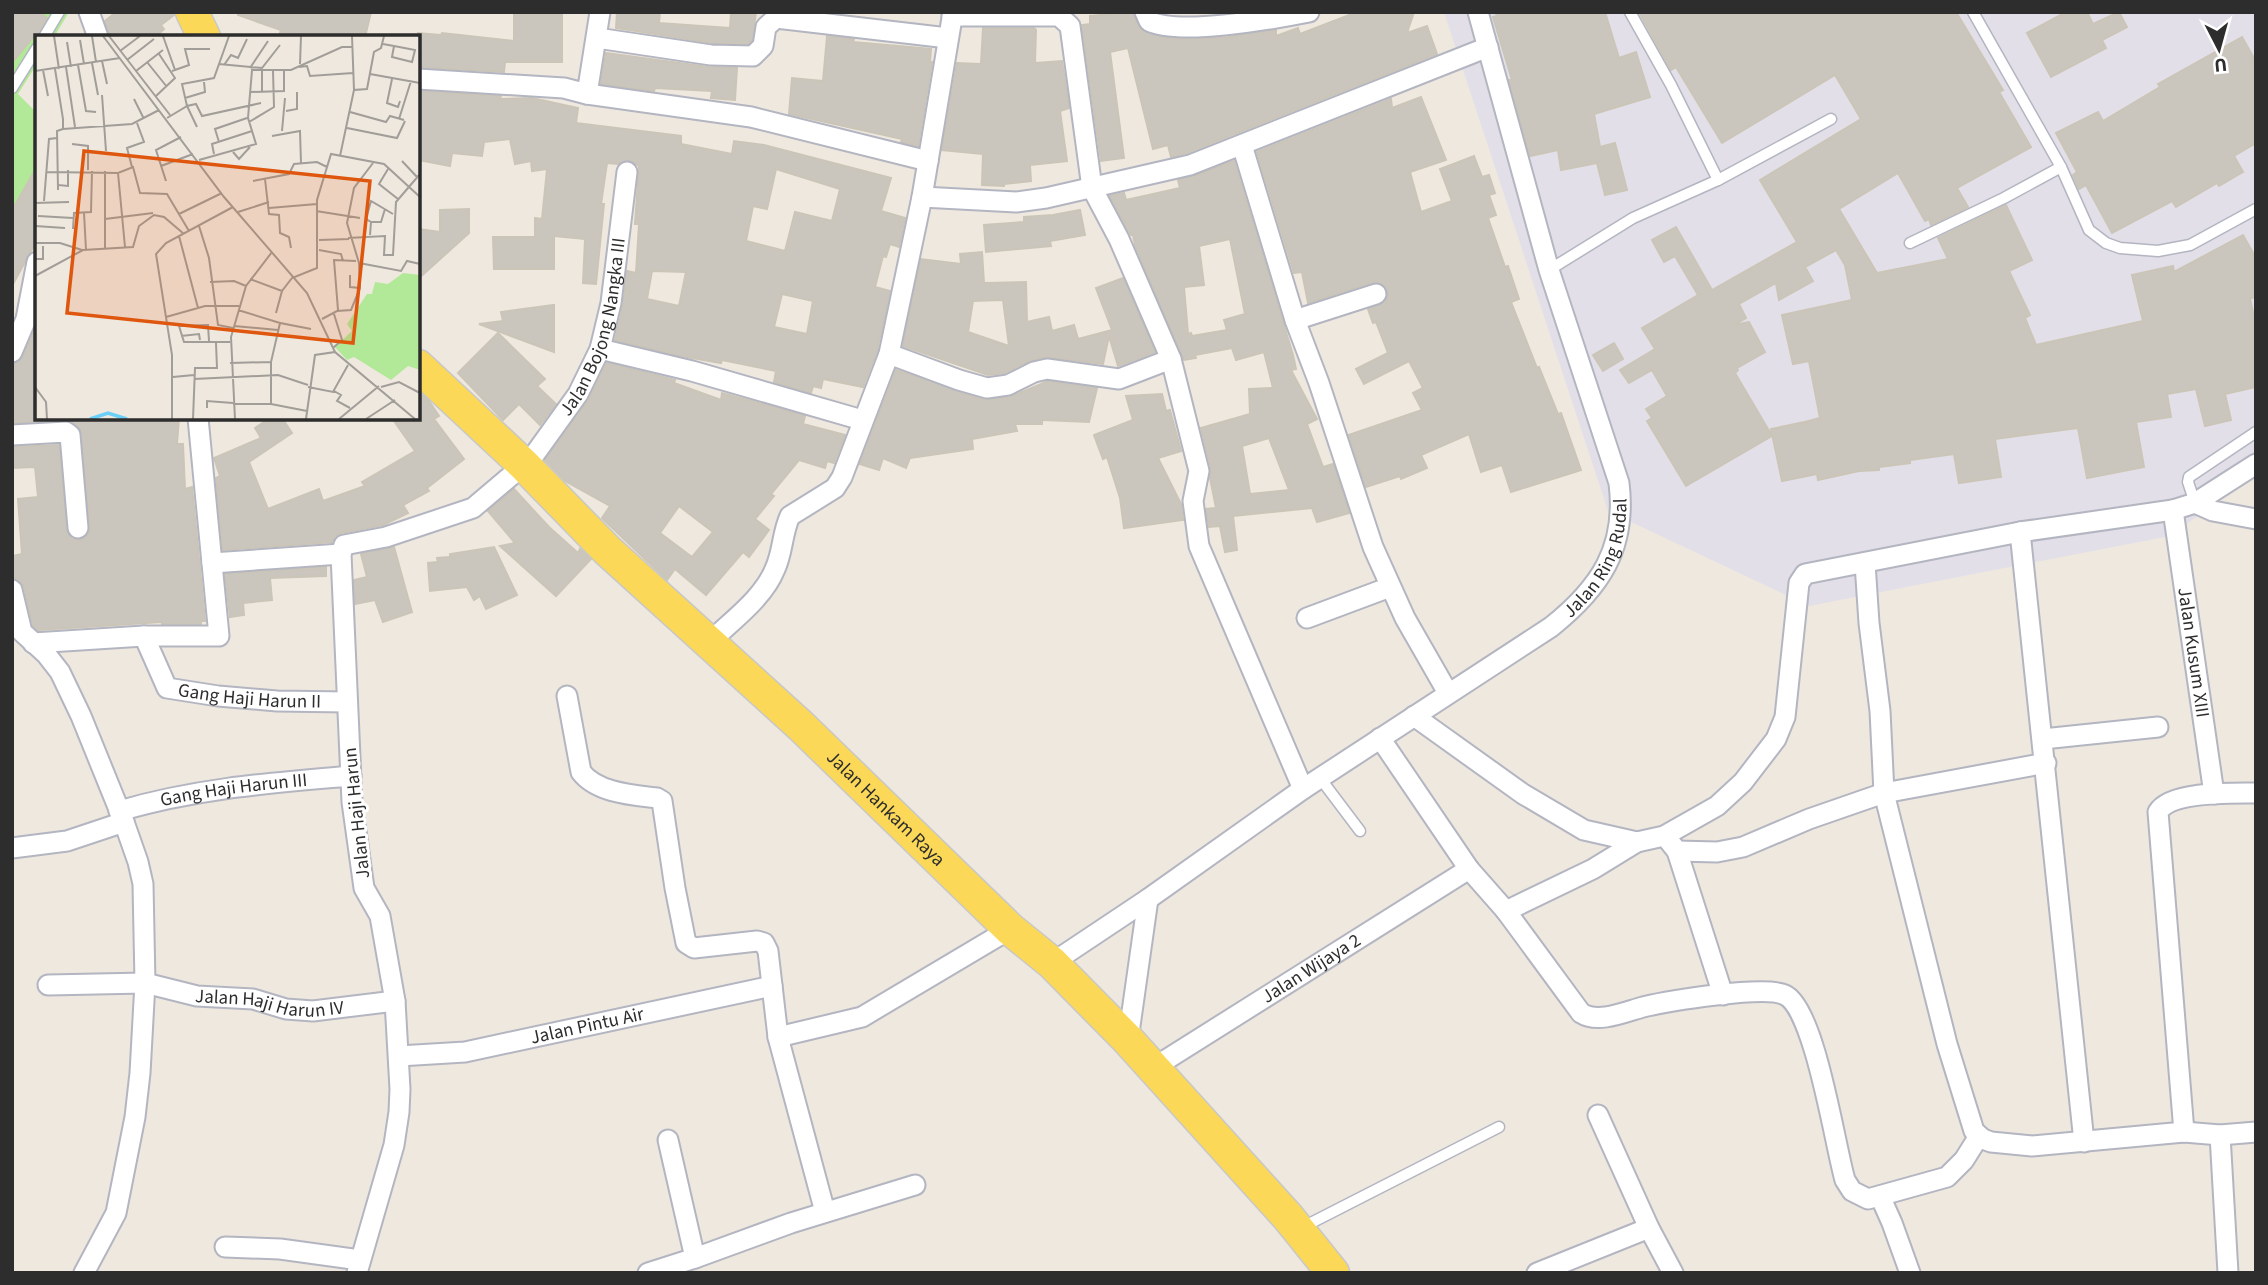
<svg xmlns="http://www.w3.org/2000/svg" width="2268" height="1285" viewBox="0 0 2268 1285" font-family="'Source Sans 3',sans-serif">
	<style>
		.industrial { fill: #e2dfe8 }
		.green { fill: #b2e998 }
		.building { fill: #cbc6bd; stroke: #cbc5b8; stroke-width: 2; fill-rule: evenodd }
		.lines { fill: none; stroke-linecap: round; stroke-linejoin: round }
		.service-casing { stroke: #b3b5c1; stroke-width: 13 }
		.minor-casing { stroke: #b3b5c1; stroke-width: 23 }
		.primary-casing { stroke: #c8c8c8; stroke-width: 35 }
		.service { stroke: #fff; stroke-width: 10 }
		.minor { stroke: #fff; stroke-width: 19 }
		.primary { stroke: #fbd858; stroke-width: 32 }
		.labels { text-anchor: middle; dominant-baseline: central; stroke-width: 6; stroke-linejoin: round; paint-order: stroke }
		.street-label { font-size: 19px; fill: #2d2d2d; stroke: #fff }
		.inset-river { fill: none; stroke: #6bd0f8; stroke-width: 3.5 }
		.inset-road { fill: none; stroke: #a19d98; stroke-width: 2 }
		.view { fill: #df570e; fill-opacity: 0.15; stroke: #df570e; stroke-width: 3.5 }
		.inset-edge { fill: none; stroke: #2d2d2d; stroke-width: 3.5 }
	</style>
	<rect width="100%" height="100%" fill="#efe8df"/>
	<polygon class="industrial" points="1444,12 2256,12 2256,474 2170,536 1809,606 1608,511"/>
	<polygon class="green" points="12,12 69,12 54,37 37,37 37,64 18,94 37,113 37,179 12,216"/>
	<g class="building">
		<polygon points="12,12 39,12 47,18 37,37 33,37 12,63"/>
		<polygon points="116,12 174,12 174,15 161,25 164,29 155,37 110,37 105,21"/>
		<polygon points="239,12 371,12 365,37 290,37 280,33 281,30 238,15"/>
		<polygon points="514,12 562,12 562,62 505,62 504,72 418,67 418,33 441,35 442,33 514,41"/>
		<polygon points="617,12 660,12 659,23 730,28 731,12 756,12 752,40 748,44 712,43 616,28"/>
		<polygon points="1133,12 1138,26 1145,32 1161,37 1181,39 1228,37 1276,30 1276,36 1298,28 1300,34 1357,12 1414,12 1407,33 1427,26 1437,54 1186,153 1171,157 1168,145 1153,149 1128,48 1110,52 1124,158 1101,161 1082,25 1090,24 1090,16"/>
		<polygon points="1495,12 1605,12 1619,58 1636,52 1650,97 1594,114 1600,147 1615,143 1627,190 1605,195 1597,163 1561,170 1558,150 1530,156 1509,80 1512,80 1493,17 1497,16"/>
		<polygon points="1639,12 1956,12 2003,90 1999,92 2031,147 1957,188 1968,207 1931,225 1929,219 1925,221 1898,173 1839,209 1877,273 1948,259 1938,238 2006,205 2032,260 2009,271 2030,315 2025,318 2036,345 2143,321 2132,275 2173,266 2174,272 2243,235 2256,258 2256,296 2250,299 2256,325 2256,387 2225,394 2231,420 2205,426 2196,389 2167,394 2171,417 2136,422 2144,467 2087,478 2078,428 1995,439 2001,477 1959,483 1954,454 1910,460 1910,463 1879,467 1879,470 1859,471 1818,480 1817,474 1782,481 1771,429 1805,422 1806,424 1805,422 1820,418 1809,361 1793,364 1782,315 1852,300 1845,265 1836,250 1805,267 1813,281 1779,300 1776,283 1739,304 1746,318 1733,325 1749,322 1765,352 1737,368 1738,370 1735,373 1772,436 1686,486 1647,421 1652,418 1646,409 1667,396 1652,370 1629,383 1620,370 1655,349 1642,328 1698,295 1675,256 1664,262 1652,240 1676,227 1712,290 1797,242 1760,180 1861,119 1835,75 1722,143 1676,67 1671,70"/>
		<polygon points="2066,12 2087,12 2093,24 2119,12 2127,27 2102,40 2106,48 2051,77 2027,33"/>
		<polygon points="983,28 1034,28 1036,30 1035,63 1062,61 1069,108 1060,111 1067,161 1030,165 1031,181 1004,184 1004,186 982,185 983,154 942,150 957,63 981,64"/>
		<polygon points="827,36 854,39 853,42 931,49 930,62 932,62 918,146 901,142 902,139 789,114 792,78 823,81"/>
		<polygon points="2242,37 2256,62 2256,143 2234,156 2243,172 2219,186 2217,183 2176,207 2172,201 2112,233 2086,185 2079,189 2073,175 2077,172 2056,133 2098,112 2103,121 2160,87 2158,84"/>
		<polygon points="606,53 709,67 737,68 735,100 711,98 712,91 655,88 654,91 601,84"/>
		<path d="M418,91L501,96L500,99L532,98L578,108L576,123L681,136V144L732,154L734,141L764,145L891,178L881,211L905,218L899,247L890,244L886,257L883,256L875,287L890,291L877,351L863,387L823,379L821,388L813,386L811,393L774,382L776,371L722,360L721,363L681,356L615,340L623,306L627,271L636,273L639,224H635L639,166L629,160L618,164L607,163L601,204H604L596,284L583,283L585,239L554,236V269H494L493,237H535V218L542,219L547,169L532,171L531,161L515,164L510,139L484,142L482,156L452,153L450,166L418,160ZM776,169L840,189L832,221L795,212L785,251L746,241L753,206L767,209ZM652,271L686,272L679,306L647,299ZM782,294L813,301L807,334L774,327Z"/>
		<polygon points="1421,97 1446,160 1410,172 1421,212 1452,201 1440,169 1474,156 1482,177 1489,175 1495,193 1489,195 1496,215 1488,218 1505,267 1508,266 1519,299 1511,302 1537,368 1539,367 1558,414 1561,413 1581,470 1511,492 1502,465 1481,472 1469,434 1421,455 1427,468 1401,479 1400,476 1366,487 1349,435 1422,410 1413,393 1423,388 1409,361 1364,384 1356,369 1388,353 1376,322 1373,323 1368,309 1385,303 1388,297 1387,290 1384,285 1373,282 1308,303 1302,272 1294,273 1257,152 1391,99 1392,108"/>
		<path d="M1234,161L1293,355L1296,369L1291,370L1317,419L1307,424L1323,467L1333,464L1349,513L1317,522L1312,508L1233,516L1237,550L1225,552L1220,526L1209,527L1206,509L1216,508L1210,478L1211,468L1201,428L1250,414L1249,389L1273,388L1264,352L1236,360L1232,348L1195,355L1196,358L1184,360L1135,245L1133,235H1131L1110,196L1124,193L1126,200L1180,188L1178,180L1194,176ZM1230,239L1245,314L1224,320L1227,330L1192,336L1191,333L1188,334L1184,287L1204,285L1199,246ZM1269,438L1289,490L1250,494L1242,446Z"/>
		<polygon points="37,167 37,240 12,286 12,210"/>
		<polygon points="469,209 469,233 418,279 418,229 440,232 440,210"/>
		<polygon points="1080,210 1085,235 1050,241 1051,246 986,252 984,225 1024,222 1024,217 1053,215"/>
		<path d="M982,252L984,283L1026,282L1027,322L1049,317L1052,331L1074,325L1078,339L1112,330L1096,288L1123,278L1155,352L1118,366L1109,336L1103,364L1045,357L1029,361L1004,373L988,375L903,346L921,259L961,264L960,254ZM1003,300L1009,346L968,332L973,301Z"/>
		<polygon points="554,305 554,352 479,324 503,321 501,312"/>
		<polygon points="37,325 37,418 179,418 177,444 183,444 185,489 192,487 205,621 201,621 201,624 162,624 162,622 38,630 33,626 24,587 20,581 13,578 12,556 22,554 18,499 38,497 35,467 12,468 12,447 59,445 68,534 72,539 80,540 89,534 90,527 80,429 73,422 65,420 12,423 12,364 19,362 23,357"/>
		<polygon points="498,333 545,379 537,386 556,404 540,425 519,404 503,420 458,373"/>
		<polygon points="1614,343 1623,359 1603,371 1593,355"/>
		<path d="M607,363L675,380L674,383L721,400L722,393L805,416L803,424L845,435L834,463L827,461L825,468L799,460L771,494L774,496L755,519L769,530L749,557L743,552L706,595L675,569L667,580L602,518L610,506L565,481L545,460L588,401ZM679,506L713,532L692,557L660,533Z"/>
		<polygon points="896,370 984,400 1010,397 1048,381 1097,388 1089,422 1042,420 1042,424 1015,424 1017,431 972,439 973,449 910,458 906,468 883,458 879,470 860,464"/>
		<polygon points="418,391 429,401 439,416 434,419 464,459 427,488 429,491 403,505 408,513 383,525 341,533 335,536 332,542 223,550 216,478 220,476 214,458 261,438 255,428 270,418 282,418 292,433 249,462 268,509 319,489 323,501 365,486 362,482 415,451 392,418 418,418"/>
		<polygon points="1162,394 1166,411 1170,410 1181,451 1158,458 1181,504 1183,520 1124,528 1120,498 1107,457 1103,459 1094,435 1133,420 1126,396"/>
		<polygon points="514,489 549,527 578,553 580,549 591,559 556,596 500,546 515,543 488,511"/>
		<polygon points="394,547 412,612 383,622 375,600 355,604 354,580 367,577 361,554"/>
		<polygon points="494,547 517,595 486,609 480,596 474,600 467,587 430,591 428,563 438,562 437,558 450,557 450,554"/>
		<polygon points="326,567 326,576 270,578 272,600 243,603 244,615 230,617 225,574"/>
	</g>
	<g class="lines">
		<g class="service-casing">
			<g id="service">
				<polyline points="1973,12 2061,167 2089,230 2106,243 2120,248 2158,251 2190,245 2256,209"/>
				<polyline points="44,37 59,12"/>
				<polyline points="12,88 37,48"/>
				<polyline points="1718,180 1831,119"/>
				<polyline points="1910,243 2004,198 2061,167"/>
				<polyline points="1549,270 1633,218 1718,180 1671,85 1630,12"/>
				<polyline points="2195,503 2188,482 2189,477 2256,432"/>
				<polyline points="1320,778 1360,831"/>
				<polyline points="1303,1227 1499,1127"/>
			</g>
		</g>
		<g class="minor-casing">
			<g id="minor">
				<polyline points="89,12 98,37"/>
				<path d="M1145,12L1149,21C1178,36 1274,19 1309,12"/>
				<polyline points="952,16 1059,16 1070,26 1092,188 1119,239 1171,359 1199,471 1193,501 1199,546 1303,789"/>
				<polyline points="597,38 711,55 753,56 763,46 766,27 776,18 948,38"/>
				<polyline points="418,79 564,88 587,94 600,12"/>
				<polyline points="587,94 751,117 928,161"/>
				<polyline points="1242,145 1295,320 1319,383 1373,547 1405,618 1448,693"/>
				<polyline points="922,197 1016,202 1046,198 1190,165 1488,47"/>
				<polyline points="1295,320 1376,294"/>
				<polyline points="600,349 692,371 862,420"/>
				<polyline points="12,352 26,319 37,262"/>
				<polyline points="889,354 959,380 987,388 1008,385 1034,372 1047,369 1119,379 1171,359"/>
				<polyline points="12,435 66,432 70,435 78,528"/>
				<polyline points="2195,503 2213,511 2256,519"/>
				<path id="s1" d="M2173,510L2214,794"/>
				<polyline points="2020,532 2084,1142"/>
				<polyline points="212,563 341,554"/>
				<polyline points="1865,563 1869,623 1880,711 1884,793 1947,1044 1974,1131 1983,1139 1991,1142 2032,1146 2184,1132 2220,1135 2256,1132"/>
				<polyline points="12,590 22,632 46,654 60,672 81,716 124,822 138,862 143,884 145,983 140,1073 135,1117 116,1213 84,1273"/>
				<polyline points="1307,618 1390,587"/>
				<path id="s2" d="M144,636L167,688L218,696L277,701L347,702"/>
				<polyline points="33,643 144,636 219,636 198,418"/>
				<path d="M709,643C731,621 763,599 775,569C783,552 782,533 790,516L835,488L842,477L889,354L922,197L953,12"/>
				<path d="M567,696L581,772C597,793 633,795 657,798L662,801L675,888L686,943L694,948L757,941L764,943L768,951L778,1037L825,1212"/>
				<polyline points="1414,716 1523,794 1584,830 1637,842 1664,836 1717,806 1743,782 1776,739 1785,717 1799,583 1805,574 2020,532 2173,510 2195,503 2256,464"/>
				<path d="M1380,738L1469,869L1506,911L1581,1013C1598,1024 1625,1012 1643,1007C1668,1001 1765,985 1785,995C1815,1009 1835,1146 1845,1180L1852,1191L1868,1199L1947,1177L1964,1160L1979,1136"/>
				<polyline points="2043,739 2158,727"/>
				<path id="s3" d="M119,811C198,788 270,783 351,776"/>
				<polyline points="1669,841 1677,851 1723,995"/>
				<polyline points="12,848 67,841 124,822"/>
				<polyline points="1677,851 1717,852 1743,847 1809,819 1884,793 2046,763"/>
				<polyline points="1506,911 1593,869 1637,842"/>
				<path id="s4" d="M1052,963L1148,899L1303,789L1551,627C1600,588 1627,548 1619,483L1549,270L1478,12"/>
				<path id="s5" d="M48,985L145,983L197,996L253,999L286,1009L313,1011L395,1001"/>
				<polyline points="778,1037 862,1017 1010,929"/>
				<polyline points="1128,1040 1148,899"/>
				<path id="s6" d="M399,1056L465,1052L772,986"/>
				<path id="s7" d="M1153,1068L1469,869"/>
				<polyline points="1598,1115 1649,1228 1673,1273"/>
				<path d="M2184,1132L2158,812C2170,791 2233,793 2256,793"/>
				<polyline points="2220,1135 2228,1273"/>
				<polyline points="668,1140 695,1258"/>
				<polyline points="1880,1196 1892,1223 1910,1273"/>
				<polyline points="225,1247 280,1249 360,1260"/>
				<path id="s8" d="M357,1273L394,1145L399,1112L400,1089L395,1001L380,916L364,888L352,802L341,554L344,545L386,537L473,508L532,458L578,394L600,349L611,303L627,172"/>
				<polyline points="648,1273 695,1258 791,1223 915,1185"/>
				<polyline points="1537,1273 1649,1228"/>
			</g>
		</g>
		<g class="primary-casing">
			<g id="primary">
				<polyline points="192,12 204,37"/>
				<path id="s9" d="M418,366L524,465L607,550L801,726L1010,929L1052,963L1128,1040L1288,1217L1333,1273"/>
			</g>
		</g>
		<use href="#service" class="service"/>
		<use href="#minor" class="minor"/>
		<use href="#primary" class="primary"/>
	</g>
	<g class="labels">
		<g class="street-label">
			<text stroke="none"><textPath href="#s8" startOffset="1101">Jalan Bojong Nangka III</textPath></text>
			<text stroke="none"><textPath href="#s4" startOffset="688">Jalan Ring Rudal</textPath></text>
			<text stroke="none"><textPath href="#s1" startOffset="144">Jalan Kusum XIII</textPath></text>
			<text stroke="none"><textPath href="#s2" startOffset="140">Gang Haji Harun II</textPath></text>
			<text stroke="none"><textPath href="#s3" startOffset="117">Gang Haji Harun III</textPath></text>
			<text stroke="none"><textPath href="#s9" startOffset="644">Jalan Hankam Raya</textPath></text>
			<text transform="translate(357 813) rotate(-96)">Jalan Haji Harun</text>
			<text stroke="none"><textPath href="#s7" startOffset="187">Jalan Wijaya 2</textPath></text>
			<text stroke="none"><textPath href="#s5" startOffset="224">Jalan Haji Harun IV</textPath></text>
			<text stroke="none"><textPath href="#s6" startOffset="191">Jalan Pintu Air</textPath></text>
		</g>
	</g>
	<g transform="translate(35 35)">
		<rect width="385" height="385" fill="#efe8df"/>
		<path d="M368,238L385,240V335L373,331L356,345L319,322L312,325L300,312L317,296L312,289L332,259H337L340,247L353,249Z" fill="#b2e998"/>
		<path class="inset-river" d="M55,384L73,378L92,384"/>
		<path class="inset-road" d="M19,1L24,34M57,1L61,27M68,1L189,162L272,258L300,317L380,384M74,1L135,80M128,1L140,35M317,1L319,55M45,5L49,29M32,7L36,32M348,9L359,11L380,15L377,27L357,22L359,11M85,16L105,1M92,25L119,4M67,26L72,49M112,27L132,52M57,28L63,60M184,29L227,33L245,10M265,29L266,1M43,30L51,76L61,77M189,30L196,20L203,23L212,4M31,32L40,92M264,32L272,31L275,41L318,38M215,33L233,6M20,34L28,84V94L22,96L23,155M8,35L13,61M0,36L85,23M101,36L128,15M137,36L154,30L150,14H175M335,39L385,48M357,44L352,68L363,72L365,66M216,57L249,56V36M227,57V35M67,60L71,116M121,61L140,43L124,19M150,63L170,57L169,47M99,64L109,84M251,76L262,74V57M315,77L351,87L355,81L369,85M132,83L152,71L147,49L179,43L194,1M364,84L376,46M214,87L239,72L238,36M162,92L152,71L161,69L167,81L226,68M312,93L362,103L370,86M28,94L97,89L124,75M247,96L250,63M237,101L265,96L266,128M184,107L180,94L212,83M37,109L53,111V135M198,117L204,124L215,112M179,119L177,109L217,96M305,121L319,55L332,54L339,17L346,13L349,1M164,125L221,109L213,83L217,35H256L307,12H318M367,126L382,142M126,131L158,119M97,132L92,113L109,107L102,88M353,134L344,149L363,164M70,136V214M12,137L83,138L98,132L105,158L132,159L154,196M83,138L90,212M230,144L234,179L244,180L245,198L254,202L256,213M131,146L121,115L146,102M218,146L254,139L259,129L282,127L292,132M23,150L33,151V135M9,166L14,104L22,103M0,168L34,167M234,173L282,169M281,176L325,183M203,177L234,167M49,178L51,215M144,179L187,158M3,181L38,183M70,184L118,178M336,187H346L350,174M0,191L30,193M164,191L174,223L183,290L198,293M38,194L39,178L56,177L57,136M335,200L336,187L331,184L336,166L358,179M144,201L163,273M313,203L350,201L349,220H358L361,167L385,139M284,205L314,204M0,208H25L47,215M284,215L306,219L308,226M0,224H8V211M324,228L366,236L372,226L385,229M315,240V252L325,253M0,241L48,215L98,212L104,191L119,180L129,182L149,199M215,244L247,256M175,247L199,246L211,251M203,275L245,288M303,275L299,225L321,226M241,278L247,256L257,243L282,233V165L296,119L349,129L385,162M131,282L170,271H204M287,284L302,276L316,275L325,253L324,228L312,188L319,153L338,128M199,291L243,295M146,301L164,299L165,305M174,306L173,290L144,291L149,307H195M298,313L307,305L299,279M195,328L236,327M138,342L159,340M159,344L243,340L273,350M0,352L11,367L12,384M273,352L298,357L313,330M346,352L364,347L385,358M299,356L306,360L302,366L315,373M198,369H236L272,376M236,369V327L245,288L276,294M172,373V366L198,368M137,384V320L121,219L131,208L198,172M158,384L160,333H182L181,308M200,384L196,302L211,251L237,217M271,384L280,320L300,317M304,384L344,351M331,384L360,365"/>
		<path class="view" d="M49,116L335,146L318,308L32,278Z"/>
		<rect width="385" height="385" class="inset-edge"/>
	</g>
	<rect width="2268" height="1285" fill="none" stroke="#2d2d2d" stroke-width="28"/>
	<g transform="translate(2219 49) rotate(174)" stroke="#ffffff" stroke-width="5" paint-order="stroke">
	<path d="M0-5L12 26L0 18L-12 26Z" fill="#2d2d2d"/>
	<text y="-10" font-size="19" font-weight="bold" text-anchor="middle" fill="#2d2d2d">U</text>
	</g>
</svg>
